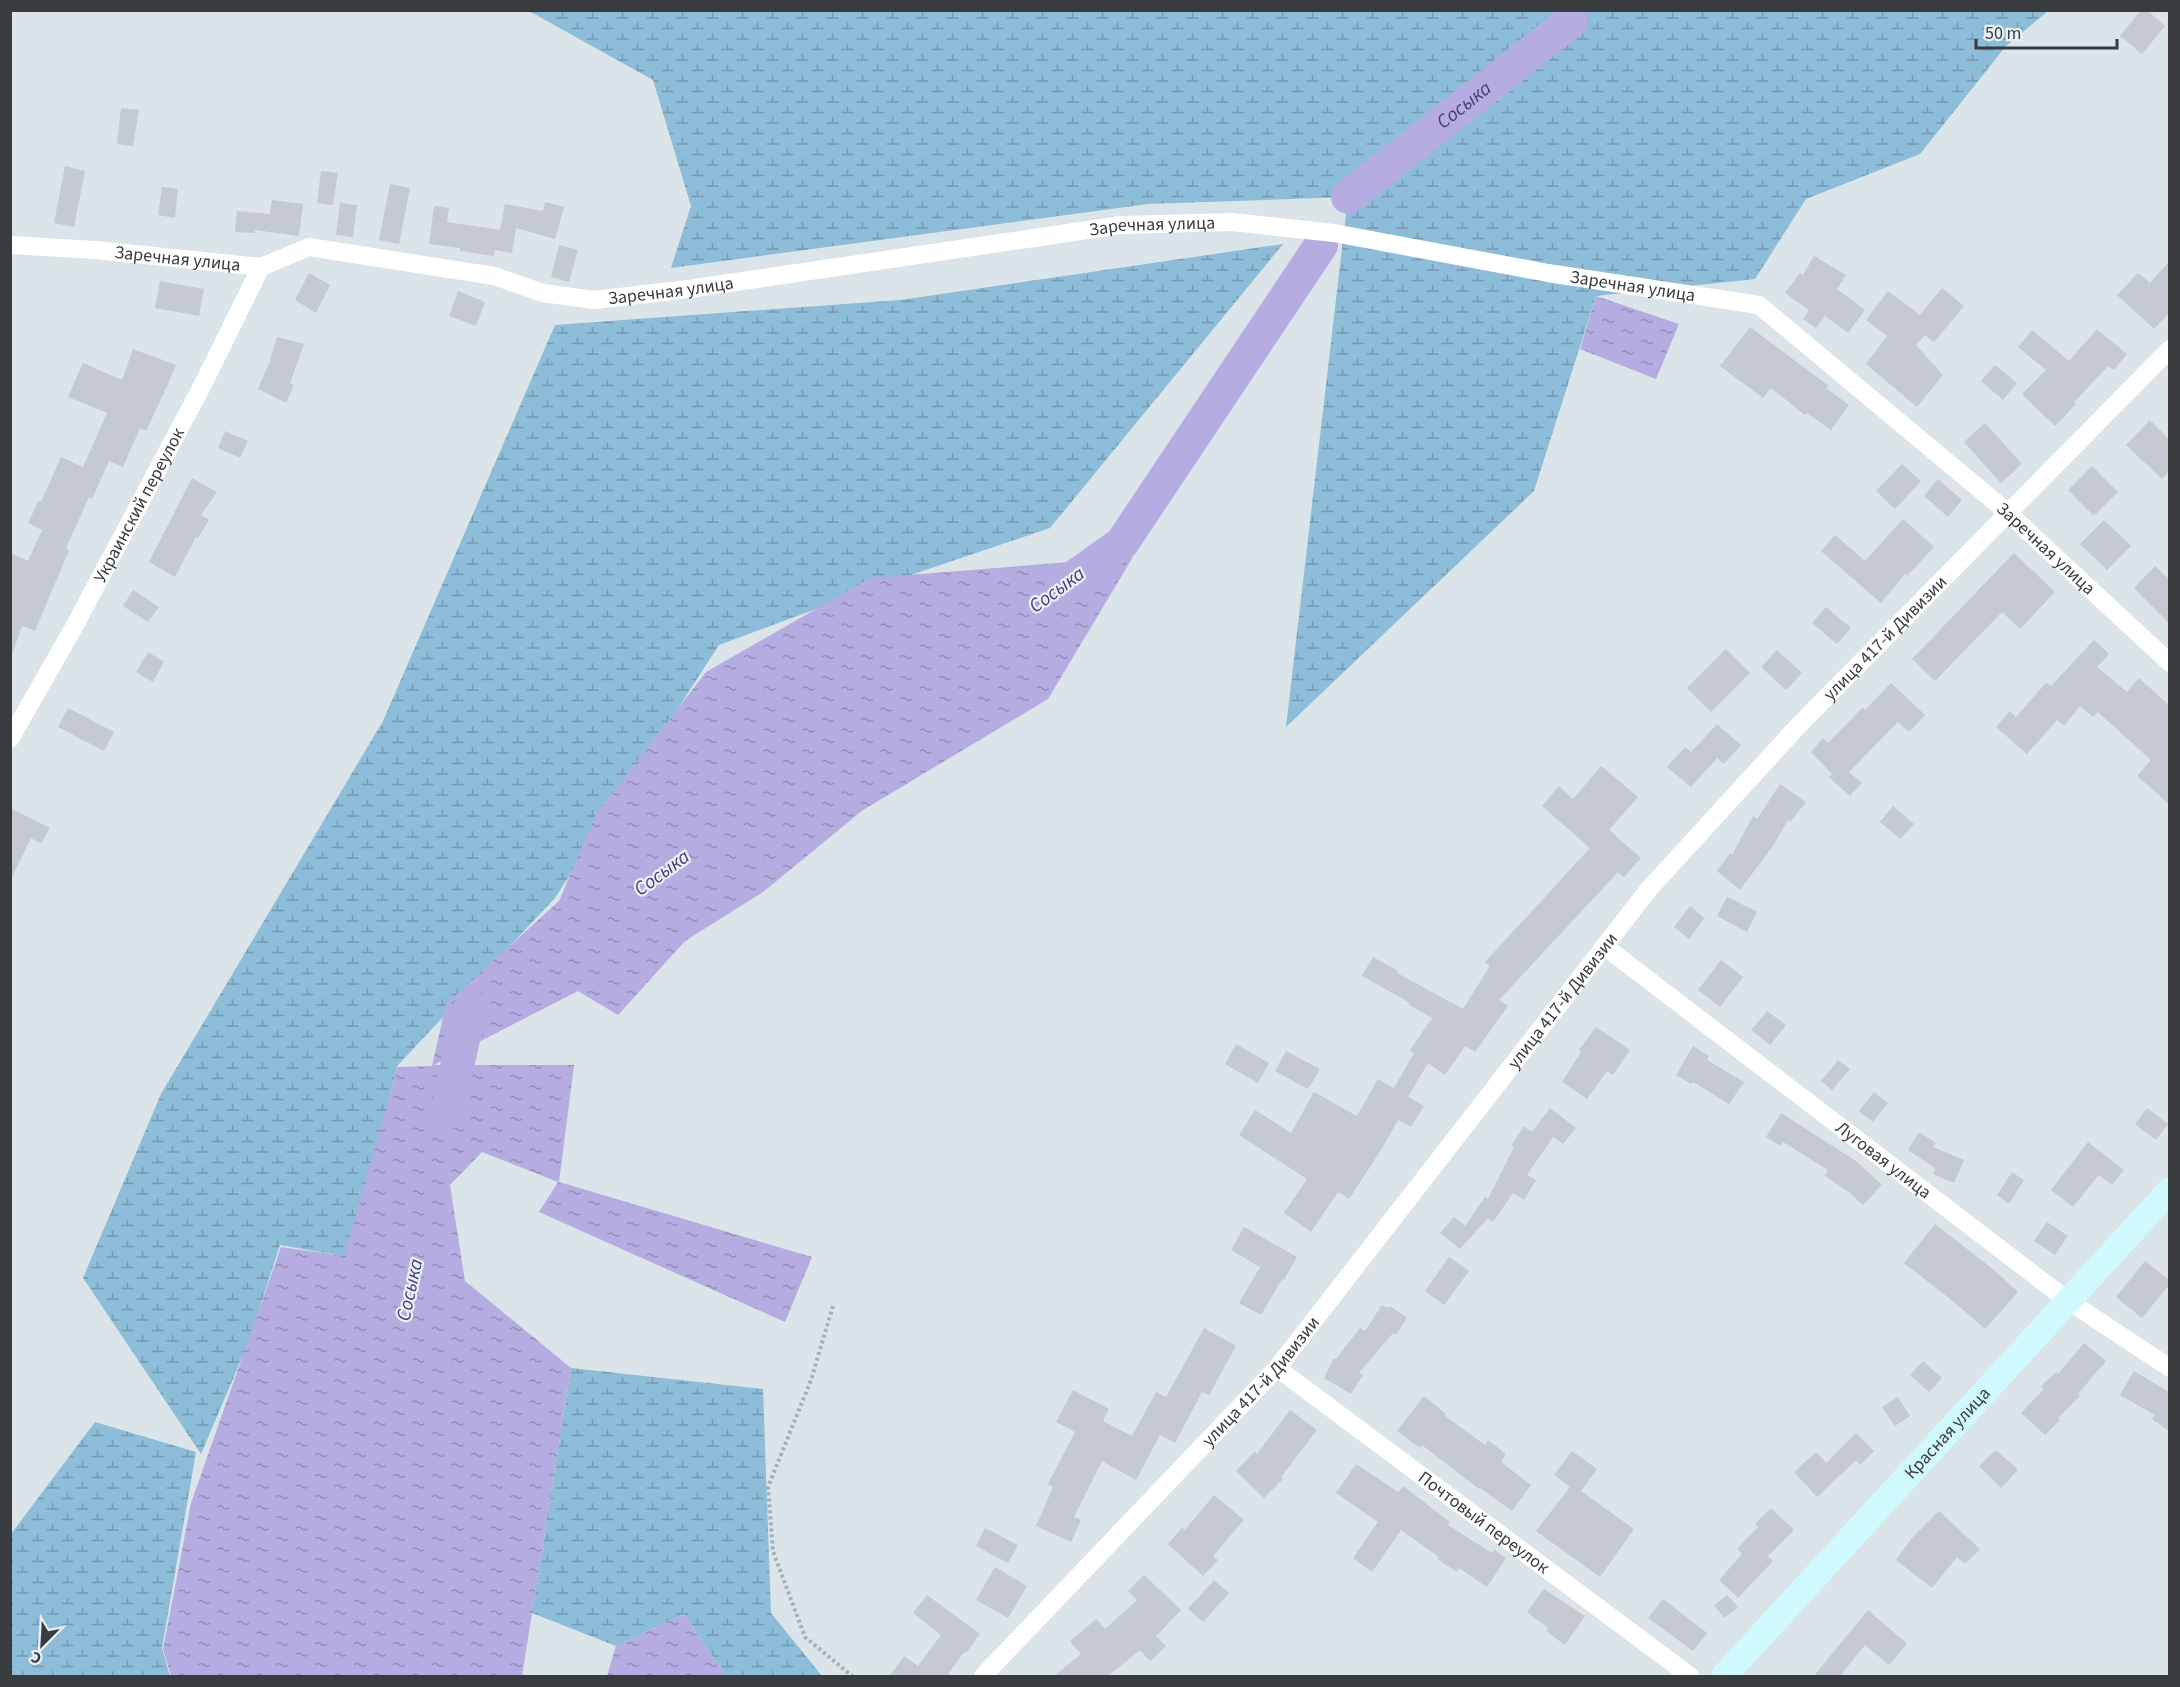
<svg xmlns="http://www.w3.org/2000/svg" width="2180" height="1687" viewBox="0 0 2180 1687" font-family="'Source Sans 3',sans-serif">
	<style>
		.wetland { fill: url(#wetland-marsh) }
		.water { fill: url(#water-ripples) }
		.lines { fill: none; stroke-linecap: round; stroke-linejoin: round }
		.river { stroke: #b5ade1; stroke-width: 34 }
		.building { fill: #c4c9d2 }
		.path { stroke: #a7afb4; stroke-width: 4; stroke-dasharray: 3 3; stroke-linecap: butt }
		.street { stroke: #fff; stroke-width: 18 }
		.secondary { stroke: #d0f9fd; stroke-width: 26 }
		.labels { text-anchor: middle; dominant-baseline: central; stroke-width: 4.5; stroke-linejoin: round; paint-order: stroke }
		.street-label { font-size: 18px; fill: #393c3f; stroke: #e7f1f7 }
		.water-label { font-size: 20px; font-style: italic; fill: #493b7a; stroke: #e7f1f7 }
	</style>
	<defs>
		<pattern id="wetland-marsh" width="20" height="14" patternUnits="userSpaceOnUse" patternTransform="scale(1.5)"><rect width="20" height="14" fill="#8dbdd8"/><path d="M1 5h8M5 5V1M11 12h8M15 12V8" fill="none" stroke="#749bb1"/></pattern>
		<pattern id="water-ripples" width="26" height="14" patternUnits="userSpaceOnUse" patternTransform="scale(1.5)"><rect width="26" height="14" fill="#b5ade1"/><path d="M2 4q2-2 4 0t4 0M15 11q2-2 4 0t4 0" fill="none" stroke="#948eb8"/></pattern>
	</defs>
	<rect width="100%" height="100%" fill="#dae4e9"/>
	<g class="wetland">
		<polygon points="529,11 2048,11 2006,46 1920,154 1806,199 1755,279 1596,296 1534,491 1286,727 1348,197 1148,204 671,268 691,206 653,80"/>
		<polygon points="1283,244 1050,528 884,584 719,645 555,898 398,1065 348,1257 280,1245 247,1346 201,1454 83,1278 161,1094 383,721 555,325 900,300"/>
		<polygon points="571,1368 763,1389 771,1613 822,1676 726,1676 684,1614 616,1646 532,1613"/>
		<polygon points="95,1422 196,1452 162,1648 170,1676 11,1676 11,1534"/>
	</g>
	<g class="water">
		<polygon points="1596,296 1679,324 1656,379 1580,349"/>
		<polygon points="1133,557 1048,699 863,810 763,892 685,941 618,1015 578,991 434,1065 574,1065 559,1182 812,1257 785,1322 539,1212 558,1182 482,1152 450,1185 465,1281 571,1368 522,1676 171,1676 163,1649 191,1503 281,1247 344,1256 398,1067 432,1066 446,1004 559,901 596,814 706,672 870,578"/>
		<polygon points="684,1614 726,1676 607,1676 616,1646"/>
	</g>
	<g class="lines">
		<g class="river">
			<path id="s1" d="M1348,197L1571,21L1566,10"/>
			<polyline points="1062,586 1122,543 1321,245"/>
			<polyline points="447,1113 469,1011 472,1008"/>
		</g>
	</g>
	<g class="building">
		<polygon points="2141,10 2147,10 2165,26 2142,54 2120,36"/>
		<polygon points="121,108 139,110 133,146 117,144"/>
		<polygon points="65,166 85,171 74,227 54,223"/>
		<polygon points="321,171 338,173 333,205 317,203"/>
		<polygon points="390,184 410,188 399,244 379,240"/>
		<polygon points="162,187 178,189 175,218 158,215"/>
		<polygon points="272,200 303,204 299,236 255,230 255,233 235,232 237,211 270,214"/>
		<polygon points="545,202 564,207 555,239 516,228 512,253 495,250 494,256 460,251 460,248 429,244 434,206 449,208 447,222 500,230 505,204 543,211"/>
		<polygon points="340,203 357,205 353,237 336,235"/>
		<polygon points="559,245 578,250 569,282 551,277"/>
		<polygon points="1814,256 1846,275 1837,289 1865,310 1848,333 1825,316 1816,328 1803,319 1809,310 1785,293 1800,273 1803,275"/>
		<polygon points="2169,262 2169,313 2154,329 2117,295 2138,273 2150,283"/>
		<polygon points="309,273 330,285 316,313 295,300"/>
		<polygon points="160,281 204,289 199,316 155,308"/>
		<polygon points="1942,288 1964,306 1934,342 1925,335 1916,345 1943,375 1917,407 1866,364 1887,336 1866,320 1888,291 1920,315"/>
		<polygon points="458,291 485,302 476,326 449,316"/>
		<polygon points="1750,327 1829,386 1826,388 1849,405 1831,430 1807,413 1805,415 1771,388 1763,398 1720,366"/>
		<polygon points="2097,329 2127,354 2114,370 2108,366 2074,402 2076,404 2055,426 2022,394 2046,370 2018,347 2032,330 2069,361"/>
		<polygon points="277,337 304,344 290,383 294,385 286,403 258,389 270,361"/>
		<polygon points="133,349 176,365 168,384 146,431 140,428 123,467 109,461 92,499 89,497 66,548 69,550 35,631 22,626 12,654 10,653 10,553 28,561 42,530 28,523 39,500 41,502 61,457 83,467 107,413 68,397 83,363 122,380"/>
		<polygon points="1995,365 2017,383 2003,400 1981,381"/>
		<polygon points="2150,420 2169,439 2169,471 2162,479 2126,445"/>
		<polygon points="1985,423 2022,464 2001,483 1964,442"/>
		<polygon points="225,431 248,441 240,458 218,448"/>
		<polygon points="1902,464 1921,481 1895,509 1876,491"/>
		<polygon points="2092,466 2118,492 2094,516 2068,490"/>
		<polygon points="192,478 217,492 201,515 209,520 198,538 196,537 175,577 149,562"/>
		<polygon points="1938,479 1962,500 1948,517 1924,496"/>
		<polygon points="1903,519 1934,547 1907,576 1905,574 1881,603 1821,551 1835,535 1865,561"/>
		<polygon points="2104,520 2131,546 2107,570 2080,544"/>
		<polygon points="2014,553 2055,592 2020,629 2002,612 1935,681 1912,659"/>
		<polygon points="2155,566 2169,579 2169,623 2134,588"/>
		<polygon points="133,590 159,607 148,622 123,606"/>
		<polygon points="1826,607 1851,628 1837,644 1812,623"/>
		<polygon points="2094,640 2109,654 2097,667 2127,692 2139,678 2169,705 2169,804 2137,776 2151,760 2098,712 2093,717 2080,706 2064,726 2057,720 2027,754 1996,727 2010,711 2016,717 2046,683 2051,686"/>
		<polygon points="1726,649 1750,673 1711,712 1687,688"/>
		<polygon points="1777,650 1802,673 1786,690 1761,667"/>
		<polygon points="148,652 164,662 153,682 136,672"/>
		<polygon points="1891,683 1925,715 1909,732 1898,722 1849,772 1862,783 1850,796 1829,777 1832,774 1811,752 1823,738 1828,743 1862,708 1865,710"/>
		<polygon points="68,708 114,732 104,751 58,727"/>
		<polygon points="1717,724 1741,745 1724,764 1717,758 1691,787 1667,767 1685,747 1691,752"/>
		<polygon points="1601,766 1638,797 1609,830 1641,858 1624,877 1618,872 1499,1000 1508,1006 1475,1052 1465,1046 1445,1075 1428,1063 1408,1097 1424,1106 1411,1127 1398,1120 1381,1150 1349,1199 1338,1192 1311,1232 1284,1213 1307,1179 1239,1135 1255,1110 1291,1133 1314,1092 1357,1116 1378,1079 1394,1088 1414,1053 1410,1050 1432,1018 1409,1005 1410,1003 1362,976 1373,957 1398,971 1397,973 1463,1009 1490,966 1485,962 1590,848 1542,806 1559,786 1573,799"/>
		<polygon points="1780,784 1806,802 1790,822 1788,820 1773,846 1740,890 1717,871 1730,853 1732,855 1753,816 1757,819"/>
		<polygon points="1893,806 1914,824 1900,839 1880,822"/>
		<polygon points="10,808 50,828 41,843 31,838 10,881"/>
		<polygon points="1727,897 1757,912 1747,932 1717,916"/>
		<polygon points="1690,906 1704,918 1689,939 1674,927"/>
		<polygon points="1721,960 1743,977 1720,1007 1698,990"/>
		<polygon points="1767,1011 1786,1025 1770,1045 1751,1030"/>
		<polygon points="1596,1027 1630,1050 1613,1075 1607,1071 1587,1099 1562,1082 1581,1052 1579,1050"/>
		<polygon points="1236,1044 1269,1063 1258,1083 1225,1064"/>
		<polygon points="1693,1046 1709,1056 1707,1060 1744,1082 1729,1104 1693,1082 1691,1084 1676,1075"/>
		<polygon points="1286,1051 1320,1069 1308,1089 1275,1071"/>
		<polygon points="1838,1060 1850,1069 1832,1090 1821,1081"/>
		<polygon points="1874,1092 1888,1103 1873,1122 1859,1111"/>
		<polygon points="1550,1108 1576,1128 1563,1144 1553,1137 1527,1175 1536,1180 1524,1200 1513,1193 1493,1222 1488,1218 1460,1249 1440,1233 1454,1217 1465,1226 1485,1197 1488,1199 1514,1147 1511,1146 1524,1126 1532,1132"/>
		<polygon points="2147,1108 2168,1124 2156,1140 2135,1124"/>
		<polygon points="1781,1113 1856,1161 1882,1185 1863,1205 1850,1193 1825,1176 1828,1170 1783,1142 1781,1146 1766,1137"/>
		<polygon points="1919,1132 1936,1143 1933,1147 1964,1160 1954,1183 1933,1174 1935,1168 1908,1150"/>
		<polygon points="2088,1142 2124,1170 2112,1185 2099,1175 2073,1207 2051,1190"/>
		<polygon points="2012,1172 2024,1180 2009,1204 1997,1195"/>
		<polygon points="2047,1222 2068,1236 2055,1255 2034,1241"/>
		<polygon points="1935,1224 1994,1270 2018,1292 1985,1329 1954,1302 1904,1263"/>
		<polygon points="1244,1227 1297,1257 1284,1280 1282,1279 1261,1315 1239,1303 1260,1267 1231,1250"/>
		<polygon points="1449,1257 1469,1271 1444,1305 1425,1291"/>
		<polygon points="2145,1261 2169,1280 2169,1285 2142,1318 2116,1297"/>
		<polygon points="1382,1305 1388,1308 1390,1306 1407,1318 1396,1335 1393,1333 1359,1373 1363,1375 1351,1394 1324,1378 1334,1358 1336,1359 1360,1328 1365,1331"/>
		<polygon points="1204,1328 1236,1346 1209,1395 1202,1392 1175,1443 1160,1435 1136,1480 1102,1461 1074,1517 1081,1520 1071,1542 1036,1526 1053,1487 1048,1484 1075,1432 1056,1422 1073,1390 1109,1409 1103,1421 1132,1436 1156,1392 1166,1397"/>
		<polygon points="2084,1343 2106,1361 2078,1394 2080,1396 2058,1418 2060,1420 2045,1435 2021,1413 2044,1389 2041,1386 2056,1372 2058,1374"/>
		<polygon points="1923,1361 1942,1378 1929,1392 1910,1375"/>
		<polygon points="2134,1371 2169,1392 2169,1431 2152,1419 2155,1415 2120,1395"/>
		<polygon points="1424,1396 1446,1414 1445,1416 1485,1445 1488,1440 1506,1454 1501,1462 1531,1485 1512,1511 1480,1488 1479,1489 1422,1445 1420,1448 1397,1431"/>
		<polygon points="1898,1397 1910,1416 1895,1426 1882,1407"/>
		<polygon points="1290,1410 1317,1430 1281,1477 1283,1479 1264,1498 1236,1471 1255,1451 1257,1454"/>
		<polygon points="1856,1433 1874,1451 1860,1465 1856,1460 1817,1497 1794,1472 1816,1452 1826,1463"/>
		<polygon points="1996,1450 2018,1470 2001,1488 1979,1466"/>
		<polygon points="1572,1451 1597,1469 1581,1491 1634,1529 1600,1577 1536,1531 1570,1487 1554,1475"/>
		<polygon points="1356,1464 1398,1492 1403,1486 1450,1522 1448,1525 1492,1553 1494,1550 1506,1558 1487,1587 1459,1568 1457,1572 1437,1559 1439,1557 1401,1530 1372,1572 1353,1558 1378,1522 1336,1493"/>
		<polygon points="1214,1495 1244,1520 1213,1556 1218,1560 1203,1576 1168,1544 1182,1528 1185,1530"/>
		<polygon points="1771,1508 1794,1530 1768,1556 1773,1561 1738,1598 1719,1580 1742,1554 1737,1549 1758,1527 1755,1524"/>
		<polygon points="1939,1511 1980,1549 1965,1564 1957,1557 1932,1588 1896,1560 1912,1538"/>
		<polygon points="985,1528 1018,1545 1008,1563 976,1546"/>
		<polygon points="995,1567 1027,1586 1008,1618 976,1600"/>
		<polygon points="1144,1575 1181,1610 1156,1636 1166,1646 1150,1661 1140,1650 1107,1677 1053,1677 1081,1654 1070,1641 1096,1619 1105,1629 1137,1600 1128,1591"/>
		<polygon points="1214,1580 1229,1593 1203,1622 1188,1609"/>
		<polygon points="1544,1589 1585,1616 1565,1645 1546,1631 1548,1628 1527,1612"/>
		<polygon points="927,1595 980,1634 966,1653 964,1652 946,1677 889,1677 904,1656 918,1666 941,1635 913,1613"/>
		<polygon points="1727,1595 1738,1607 1724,1618 1714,1605"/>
		<polygon points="1663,1599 1707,1633 1693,1651 1648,1618"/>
		<polygon points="1868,1610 1907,1644 1889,1665 1865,1645 1839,1677 1813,1677"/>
	</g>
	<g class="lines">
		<polyline class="path" points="833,1306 811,1380 768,1487 773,1551 805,1637 852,1676"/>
		<g class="street">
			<path id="s2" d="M10,245L96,250L261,267L309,247L494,276L543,293L594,300L689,289L1121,225L1232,222L1334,233L1548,273L1759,305L2007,512L2170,663"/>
			<path id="s3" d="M10,739L74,627L200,390L261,267"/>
			<path id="s4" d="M1604,946L2067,1300L2170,1368"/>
			<path id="s5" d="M1277,1368L1690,1676"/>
			<path id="s6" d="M983,1676L1277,1368L1649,889L1799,725L2170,349"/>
		</g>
		<path class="secondary" id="s7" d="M1724,1676L2170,1190"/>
	</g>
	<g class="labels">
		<g class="street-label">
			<text stroke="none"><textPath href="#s2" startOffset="1158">Заречная улица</textPath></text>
			<text stroke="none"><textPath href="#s2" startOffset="168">Заречная улица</textPath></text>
			<text stroke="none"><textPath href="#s2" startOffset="1644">Заречная улица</textPath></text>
			<text stroke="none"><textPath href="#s2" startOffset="672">Заречная улица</textPath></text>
			<text stroke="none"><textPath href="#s3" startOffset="267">Украинский переулок</textPath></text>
			<text stroke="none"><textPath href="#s2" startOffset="2148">Заречная улица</textPath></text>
			<text stroke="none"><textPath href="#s6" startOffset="1377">улица 417-й Дивизии</textPath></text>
			<text stroke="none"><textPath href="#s6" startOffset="891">улица 417-й Дивизии</textPath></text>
			<text stroke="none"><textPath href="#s4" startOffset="352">Луговая улица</textPath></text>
			<text stroke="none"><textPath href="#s6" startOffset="405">улица 417-й Дивизии</textPath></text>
			<text stroke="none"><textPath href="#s7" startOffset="330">Красная улица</textPath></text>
			<text stroke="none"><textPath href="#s5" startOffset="258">Почтовый переулок</textPath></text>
		</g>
		<g class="water-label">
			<text stroke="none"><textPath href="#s1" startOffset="148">Сосыка</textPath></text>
			<text transform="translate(1057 590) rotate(-36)">Сосыка</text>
			<text transform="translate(662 873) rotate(-36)">Сосыка</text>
			<text transform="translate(410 1290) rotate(-78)">Сосыка</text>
		</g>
	</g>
	<rect width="2180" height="1687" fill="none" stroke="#393c3f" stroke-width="24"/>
	<g transform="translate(42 1645) rotate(204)" stroke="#e7f1f7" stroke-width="4.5" paint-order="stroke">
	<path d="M0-4.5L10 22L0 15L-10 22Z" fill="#393c3f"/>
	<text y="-9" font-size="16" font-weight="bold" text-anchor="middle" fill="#393c3f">С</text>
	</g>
	<path d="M1976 39v9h141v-9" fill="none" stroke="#393c3f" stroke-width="3"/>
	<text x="1985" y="39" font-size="18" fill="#393c3f" stroke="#e7f1f7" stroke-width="4.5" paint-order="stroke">50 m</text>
</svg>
